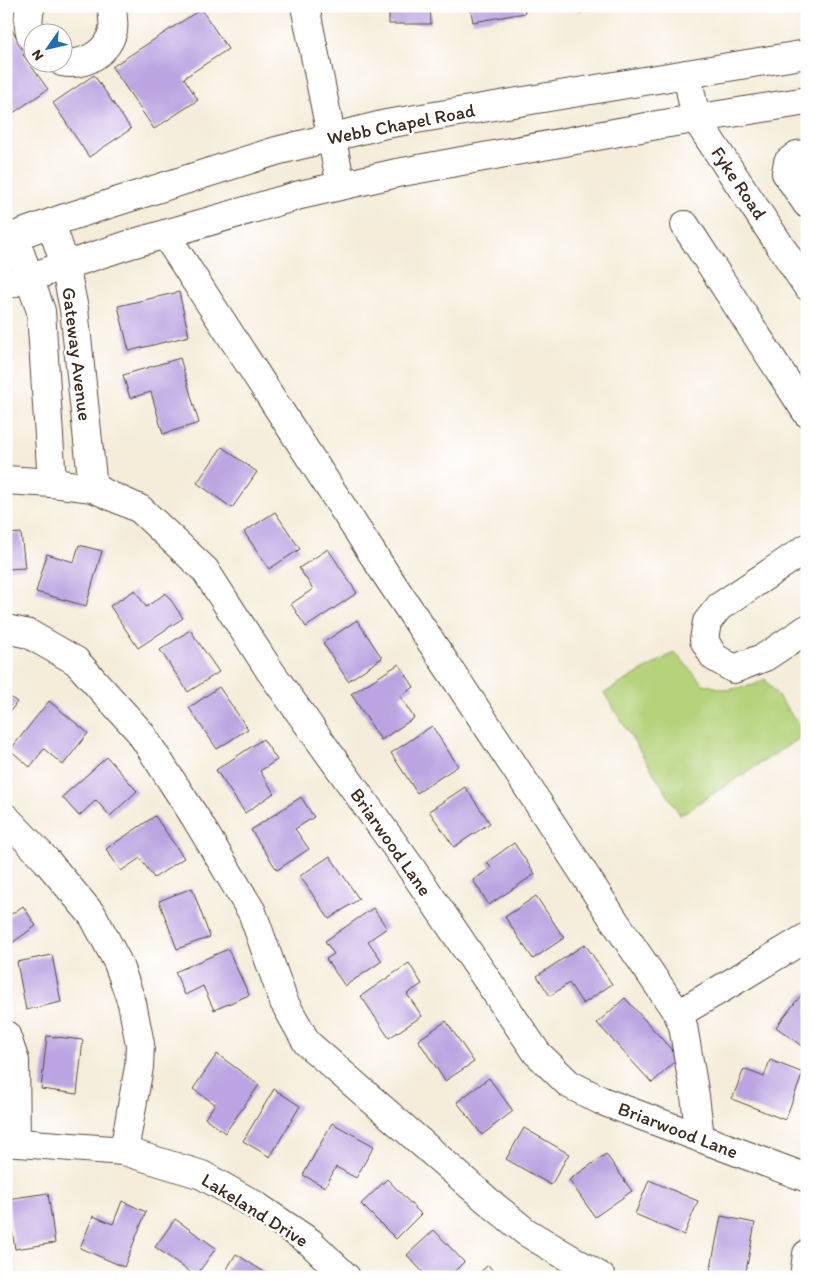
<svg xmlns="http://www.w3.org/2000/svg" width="813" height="1283" viewBox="0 0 813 1283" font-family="Itim,sans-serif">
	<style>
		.green { fill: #b4d37a; stroke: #787e4c }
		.building { fill: #bba4e1 }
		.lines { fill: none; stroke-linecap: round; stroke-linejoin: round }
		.minor-casing { stroke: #57473a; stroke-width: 30 }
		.major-casing { stroke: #57473a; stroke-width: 30 }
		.minor { stroke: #fff; stroke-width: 28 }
		.major { stroke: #fff; stroke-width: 28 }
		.labels { text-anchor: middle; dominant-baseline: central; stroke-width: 5; stroke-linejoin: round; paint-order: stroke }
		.street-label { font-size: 19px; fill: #3b2a1e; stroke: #fff }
	</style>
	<rect width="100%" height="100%" fill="#fff"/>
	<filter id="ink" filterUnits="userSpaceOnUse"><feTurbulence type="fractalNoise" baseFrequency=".02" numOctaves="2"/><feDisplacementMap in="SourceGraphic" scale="10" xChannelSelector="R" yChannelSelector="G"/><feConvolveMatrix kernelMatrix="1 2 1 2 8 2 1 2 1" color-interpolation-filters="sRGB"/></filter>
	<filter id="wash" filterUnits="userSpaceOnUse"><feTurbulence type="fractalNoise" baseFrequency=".0096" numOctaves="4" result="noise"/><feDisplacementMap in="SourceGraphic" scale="20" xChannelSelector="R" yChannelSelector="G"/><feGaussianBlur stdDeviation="1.12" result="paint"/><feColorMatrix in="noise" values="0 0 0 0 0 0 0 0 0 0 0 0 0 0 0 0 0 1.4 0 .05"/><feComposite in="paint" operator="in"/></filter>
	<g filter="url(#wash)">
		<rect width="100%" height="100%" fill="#f5edda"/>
		<polygon class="green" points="675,652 703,684 727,690 754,685 765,679 806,734 680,815 604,693"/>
		<g id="blocks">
			<g class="building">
				<polygon points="389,6 430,6 431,24 389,24"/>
				<polygon points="470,6 524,6 525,13 473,22"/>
				<polygon points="577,6 600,6 600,7 577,11"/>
				<polygon points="201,9 228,49 184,78 198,100 154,129 112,67"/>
				<polygon points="6,22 27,52 23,55 48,89 6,118"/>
				<polygon points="94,75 131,129 89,157 53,103"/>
				<polygon points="179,292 189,336 129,351 118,306"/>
				<polygon points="180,358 199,423 163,434 151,392 130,398 123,375"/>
				<polygon points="222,447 257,472 232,508 197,483"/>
				<polygon points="275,512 300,549 269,569 244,532"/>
				<polygon points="21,533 25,568 6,569 6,534"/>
				<polygon points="79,545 102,551 86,606 36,592 47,554 74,562"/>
				<polygon points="328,549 357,593 306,627 291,604 313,589 299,568"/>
				<polygon points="135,590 146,607 166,593 183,618 138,648 110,606"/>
				<polygon points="357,620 382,658 348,681 323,643"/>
				<polygon points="190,630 219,672 188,692 160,650"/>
				<polygon points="399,664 414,687 400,696 414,718 381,740 351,694"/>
				<polygon points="219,687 248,729 217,749 189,708"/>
				<polygon points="6,694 17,702 6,717"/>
				<polygon points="49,701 88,733 63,765 44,749 30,767 10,750"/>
				<polygon points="432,726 458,766 417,793 391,753"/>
				<polygon points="263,739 277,760 260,771 274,793 245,813 216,770"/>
				<polygon points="107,757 137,791 110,816 96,800 79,816 62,797"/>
				<polygon points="465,787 490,823 454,847 429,811"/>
				<polygon points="301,797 314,817 295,829 309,849 277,870 251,830"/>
				<polygon points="155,816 184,858 154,878 140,858 121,871 106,849"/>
				<polygon points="514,843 535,874 489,905 473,880 491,868 487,862"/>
				<polygon points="330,856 359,899 329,919 300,876"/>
				<polygon points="192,888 210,937 177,949 159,901"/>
				<polygon points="536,896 564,938 533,959 505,917"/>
				<polygon points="23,906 36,926 6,947 6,918"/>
				<polygon points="373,908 387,928 368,941 382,961 345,986 326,959 334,954 325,941"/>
				<polygon points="585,944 612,984 583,1004 569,983 550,996 537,976"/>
				<polygon points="228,949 249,995 214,1010 203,986 185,995 175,972"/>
				<polygon points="52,955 61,1002 26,1010 17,962"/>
				<polygon points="409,963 422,984 407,994 422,1016 389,1038 361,996"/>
				<polygon points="805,990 807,991 807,1050 776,1027"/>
				<polygon points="625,998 679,1058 652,1083 597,1023"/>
				<polygon points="446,1021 474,1062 445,1081 418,1040"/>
				<polygon points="47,1036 83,1040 77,1094 41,1089"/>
				<polygon points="217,1054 259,1085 225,1133 205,1118 215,1104 193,1089"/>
				<polygon points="770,1060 803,1073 785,1120 732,1099 744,1069 764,1077"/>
				<polygon points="489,1078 513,1111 482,1135 457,1102"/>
				<polygon points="274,1089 300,1106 270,1157 243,1141"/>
				<polygon points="332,1123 374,1146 356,1178 336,1167 325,1187 303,1175"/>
				<polygon points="524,1128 569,1154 551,1185 506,1159"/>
				<polygon points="606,1154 632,1191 595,1217 569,1180"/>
				<polygon points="387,1179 421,1214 396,1239 361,1204"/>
				<polygon points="649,1180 698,1201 684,1235 635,1214"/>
				<polygon points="48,1193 55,1243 15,1249 7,1199"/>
				<polygon points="122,1201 146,1212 124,1267 80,1248 93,1216 113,1224"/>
				<polygon points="721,1216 755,1223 745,1277 709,1277"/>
				<polygon points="175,1219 216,1248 196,1276 155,1247"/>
				<polygon points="434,1230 464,1262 449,1277 427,1277 407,1255"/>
				<polygon points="236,1254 272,1277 222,1277"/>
				<polygon points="488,1265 498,1277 475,1277"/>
			</g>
		</g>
	</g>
	<g filter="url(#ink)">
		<use href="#blocks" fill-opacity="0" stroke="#57473a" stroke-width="1"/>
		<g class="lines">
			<g class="minor-casing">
				<g id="minor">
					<path d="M31,6C27,16 28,29 32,38"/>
					<polyline points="305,6 341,185"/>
					<path d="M62,62C85,67 108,52 113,30C114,22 113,14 111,6"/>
					<polyline points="687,74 696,119 807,286"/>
					<polyline points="807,154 797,155 788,162 786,173 807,204"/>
					<polyline points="51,223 65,265 74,309 93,488"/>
					<polyline points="685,225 807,413"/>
					<polyline points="165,234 385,573 514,766 616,923 678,1014 683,1026 695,1096 700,1138"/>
					<polyline points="14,236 41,311 52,483"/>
					<polyline points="6,480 52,483 93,488 140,509 205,570 270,671 411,868 537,1053 569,1084 602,1101 807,1178"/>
					<polyline points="807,548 719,607 707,622 704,640 714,657 734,669 765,657 807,629"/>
					<polyline points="6,629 29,634 76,661 140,732 195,817 252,912 284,1002 307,1043 488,1201 526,1232 601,1277"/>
					<polyline points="6,818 46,860 93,916 118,963 132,1003 140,1044 139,1067 124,1151"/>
					<polyline points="678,1014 736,980 807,937"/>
					<polyline points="6,1035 15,1061 16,1143"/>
					<polyline points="6,1142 124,1151 202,1175 255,1205 310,1242 346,1277"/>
					<polyline points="804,1277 807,1254"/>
				</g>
			</g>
			<g class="major-casing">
				<g id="major">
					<polyline points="6,239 65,218 276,151 386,124 807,54"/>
					<polyline points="6,285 131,244 300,195 397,173 657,125 807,101"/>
				</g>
			</g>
			<use href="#minor" class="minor"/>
			<use href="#major" class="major"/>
		</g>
	</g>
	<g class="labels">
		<g class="street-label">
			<text transform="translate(401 124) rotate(-11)">Webb Chapel Road</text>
			<text transform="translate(739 183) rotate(56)">Fyke Road</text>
			<text transform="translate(77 354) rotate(83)">Gateway Avenue</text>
			<text transform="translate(391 842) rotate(55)">Briarwood Lane</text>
			<text transform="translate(678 1130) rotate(21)">Briarwood Lane</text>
			<text transform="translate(255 1210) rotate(32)">Lakeland Drive</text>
		</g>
	</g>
	<rect width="813" height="1283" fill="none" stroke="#fff" stroke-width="25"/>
	<g transform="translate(48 48) rotate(236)"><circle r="24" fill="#ffffff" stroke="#b1aaa5"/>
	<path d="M0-4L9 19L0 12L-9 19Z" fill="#1f6fb2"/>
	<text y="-8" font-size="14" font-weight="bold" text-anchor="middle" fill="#3b2a1e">N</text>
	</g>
</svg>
